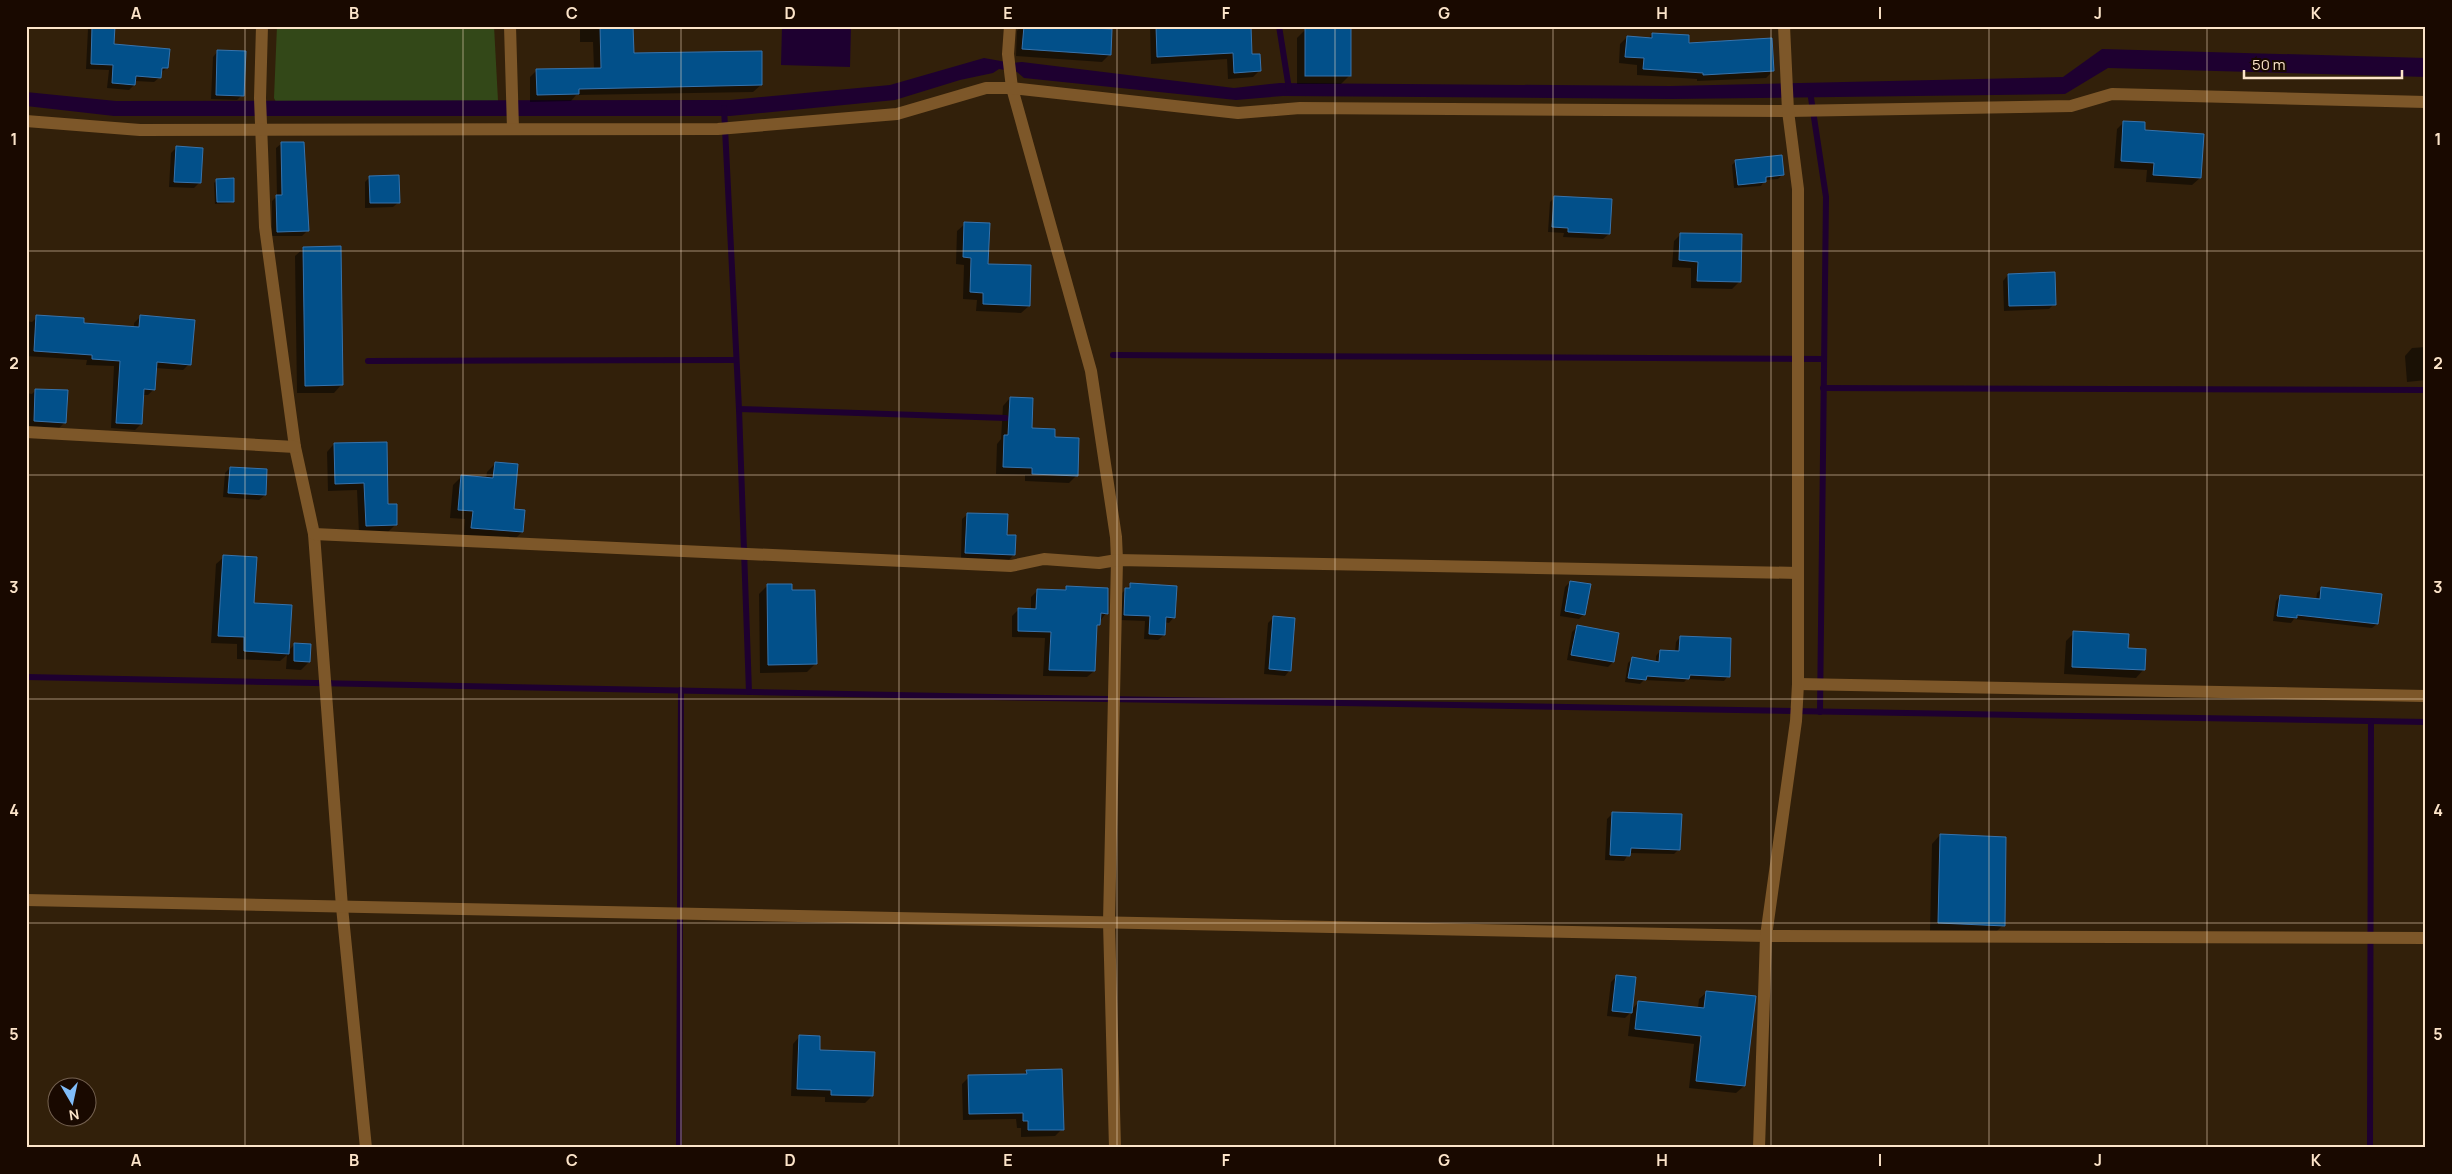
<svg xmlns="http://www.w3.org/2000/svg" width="2452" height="1174" viewBox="0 0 2452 1174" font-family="Manrope,sans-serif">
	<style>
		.garden { fill: #334818 }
		.water { fill: #1e0030 }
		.shadow { fill: #0007 }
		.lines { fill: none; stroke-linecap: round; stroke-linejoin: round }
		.stream { stroke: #1e0030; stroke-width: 6 }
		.building { fill: #02508a; stroke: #3773ac }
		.lane { stroke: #7d5729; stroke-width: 12 }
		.street { stroke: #7d5729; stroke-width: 12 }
		.grid { fill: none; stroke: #fce4c9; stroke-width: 1; stroke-opacity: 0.55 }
		.neatline { fill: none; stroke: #fce4c9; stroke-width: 2 }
		.grid-label { font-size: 16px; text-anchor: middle; font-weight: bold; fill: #fce4c9 }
	</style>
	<rect width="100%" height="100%" fill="#32200a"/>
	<polygon class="garden" points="277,26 494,26 498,101 276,102 274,98"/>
	<g class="water">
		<polygon points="782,26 851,26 850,67 781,65"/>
		<polygon points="2102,49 2426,58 2426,77 2108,68 2065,94 1672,99 1283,96 1236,100 1024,78 1017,72 999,69 993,73 960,80 895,100 730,116 114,116 26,106 26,92 116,101 730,100 890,85 984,58 1012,63 1022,62 1234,88 1280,83 1671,86 2063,77"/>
	</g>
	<g class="shadow">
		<polygon points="90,26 114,26 113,45 167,68 160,73 160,77 154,82 135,81 134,85 129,90 107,88 109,70 86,69 88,29"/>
		<polygon points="580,26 632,26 633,55 761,85 753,92 576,95 571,101 530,102 530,77 537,70 594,69 593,42 580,42"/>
		<polygon points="1021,26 1090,26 1109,55 1102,62 1016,56 1017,31"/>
		<polygon points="1249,26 1251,56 1259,71 1253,77 1228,79 1227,59 1151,64 1150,26"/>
		<polygon points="2011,26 2043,26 2040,30 2011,29"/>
		<polygon points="1306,29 1349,76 1341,84 1297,84 1297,38"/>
		<polygon points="1652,34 1687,44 1773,71 1766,78 1697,81 1697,79 1637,75 1637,65 1619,63 1620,44 1627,37 1648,39"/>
		<polygon points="218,51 242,95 237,100 211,99 213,57"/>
		<polygon points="2124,122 2144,132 2200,178 2192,185 2146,182 2147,170 2114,168 2117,129"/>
		<polygon points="282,143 307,231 302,236 272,236 272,201 277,196 276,148"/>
		<polygon points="176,148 200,182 194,188 169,187 171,153"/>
		<polygon points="1736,161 1782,175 1778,179 1765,180 1761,186 1734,188 1732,165"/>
		<polygon points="370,177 399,202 393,207 365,208 365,182"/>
		<polygon points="217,180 233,201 231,203 215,204 214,183"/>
		<polygon points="1555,197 1609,234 1603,239 1563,237 1564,233 1548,232 1550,202"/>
		<polygon points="965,224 987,265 1029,306 1021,313 976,311 977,300 963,299 964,265 956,264 957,231"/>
		<polygon points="1681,234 1739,282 1732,289 1691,288 1691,268 1672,267 1674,241"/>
		<polygon points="304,248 342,384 334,393 297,393 295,256"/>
		<polygon points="2008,275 2054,304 2049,309 2004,311 2003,281"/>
		<polygon points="37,317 83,324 134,328 134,323 140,317 189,364 183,370 155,368 154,389 148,395 143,395 141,424 135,430 111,428 114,366 86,365 87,360 26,356 26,321 32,322"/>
		<polygon points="2426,347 2426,380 2407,382 2405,356 2412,348"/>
		<polygon points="36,390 65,422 59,428 29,426 29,420 26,420 26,393 32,394"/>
		<polygon points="1010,398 1031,430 1054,438 1077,475 1069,483 1025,481 1025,475 996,474 997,444 1001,439 1003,406"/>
		<polygon points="334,444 387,506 396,524 388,532 359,533 357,490 328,491 327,452"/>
		<polygon points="495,464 522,532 514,540 464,536 465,519 450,518 453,485 462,476 486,479 487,472"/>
		<polygon points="230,468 265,495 259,500 223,497 225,473"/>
		<polygon points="968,514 1006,536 1014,554 1009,560 961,558 962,519"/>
		<polygon points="224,557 253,604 288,651 295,644 309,662 301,670 286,669 287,655 280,661 237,659 237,644 211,643 216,564"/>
		<polygon points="1570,582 1584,614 1579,619 1560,616 1565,587"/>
		<polygon points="1131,584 1174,617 1169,623 1164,622 1164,635 1158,640 1144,639 1145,621 1119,620 1120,595"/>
		<polygon points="767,586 816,663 807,672 760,673 759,594"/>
		<polygon points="1067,587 1106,613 1095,628 1094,671 1087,677 1043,676 1045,638 1012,637 1012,616 1019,609 1031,610 1031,597 1038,590 1063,591"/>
		<polygon points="2322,588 2377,624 2372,628 2294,619 2291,623 2273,621 2276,601 2280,596 2316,600 2317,593"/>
		<polygon points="1273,618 1290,670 1285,676 1264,674 1268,623"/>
		<polygon points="1577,627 1613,662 1608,667 1567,660 1572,632"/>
		<polygon points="2074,633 2144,669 2136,678 2064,674 2066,641"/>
		<polygon points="1680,637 1728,676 1724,681 1687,679 1684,682 1644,680 1640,684 1625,682 1628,663 1632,659 1656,662 1656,656 1660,651 1675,652 1676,642"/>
		<polygon points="1612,814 1679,849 1674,854 1629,853 1624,861 1605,860 1607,819"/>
		<polygon points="1940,835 2003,925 1995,933 1930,931 1932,844"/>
		<polygon points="1616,977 1631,1010 1639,1002 1698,1008 1699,999 1707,992 1744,1086 1736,1093 1689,1088 1694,1044 1628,1036 1631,1012 1625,1018 1607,1016 1611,982"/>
		<polygon points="800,1036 819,1051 872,1096 865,1103 825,1102 825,1097 791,1096 793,1044"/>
		<polygon points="1027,1071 1062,1129 1055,1136 1021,1137 1021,1128 1017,1128 1016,1119 963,1120 962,1084 969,1077 1023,1075"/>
	</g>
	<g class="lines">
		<g class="stream">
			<polyline points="1279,26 1289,89"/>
			<polyline points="1810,91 1826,197 1820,712"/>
			<polyline points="724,108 739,409 749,692"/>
			<polyline points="1113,355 1824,359"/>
			<polyline points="368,361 736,360"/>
			<polyline points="1823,388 2426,390"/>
			<polyline points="739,409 1006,418"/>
			<polyline points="26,677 993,697 2426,722"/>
			<polyline points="679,1148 681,690"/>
			<polyline points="2370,1148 2371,721"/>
		</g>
	</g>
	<g class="building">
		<polygon points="92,26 115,26 114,44 170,49 168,68 162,68 161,78 136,76 135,85 112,83 113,65 91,64"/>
		<polygon points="600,26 633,26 634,53 762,51 762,85 579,89 579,94 537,95 536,69 601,68"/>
		<polygon points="1024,26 1091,26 1091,28 1112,29 1111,55 1022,49"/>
		<polygon points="1156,26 1251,26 1252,54 1260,54 1261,71 1234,73 1233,53 1157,57"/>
		<rect x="1305" y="28" width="46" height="48"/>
		<polygon points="1652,33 1689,35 1689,43 1772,38 1774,71 1703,75 1703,73 1643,69 1644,58 1625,57 1627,36 1652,38"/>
		<polygon points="217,50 246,51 244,96 216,95"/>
		<polygon points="2123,121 2145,122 2145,130 2204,134 2201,178 2153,175 2154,163 2121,161"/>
		<polygon points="281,142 304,142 309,231 277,232 276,195 282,195"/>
		<polygon points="176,146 203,148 201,183 174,182"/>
		<polygon points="1782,155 1784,175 1766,177 1766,182 1738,185 1735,160"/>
		<polygon points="399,175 400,203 370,203 369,176"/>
		<polygon points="234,178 234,202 217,202 216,179"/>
		<polygon points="1554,196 1612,199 1610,234 1568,232 1568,228 1552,227"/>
		<polygon points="964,222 990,223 988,264 1031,265 1030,306 983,304 983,293 970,292 971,258 963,257"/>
		<polygon points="1680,233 1742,234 1741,282 1697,281 1698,262 1679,260"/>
		<polygon points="341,246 343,385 305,386 303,247"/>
		<polygon points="2055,272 2056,305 2009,306 2008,274"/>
		<polygon points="36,315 84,318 84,323 139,327 140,315 195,320 191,365 157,362 155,390 144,389 142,424 116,423 120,361 92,359 92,355 34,351"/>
		<polygon points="35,389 68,390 66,423 34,421"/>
		<polygon points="1010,397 1033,398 1032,428 1055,429 1055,437 1079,438 1078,476 1032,474 1032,468 1003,467 1004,435 1008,435"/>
		<polygon points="387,442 388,504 397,504 397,525 366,526 364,483 335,484 334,443"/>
		<polygon points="495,462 518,464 514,509 525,510 523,532 471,528 473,511 458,510 461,475 493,478"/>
		<polygon points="230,467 267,469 266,495 228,493"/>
		<polygon points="967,513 1008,514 1007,535 1016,535 1015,555 965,553"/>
		<polygon points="223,555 257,557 254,603 292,605 289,654 244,651 244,637 218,636"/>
		<polygon points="1570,581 1591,584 1585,615 1565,611"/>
		<polygon points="1130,583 1177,586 1175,618 1166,617 1165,635 1149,634 1150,616 1124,615 1125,588 1130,588"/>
		<polygon points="767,584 792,584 792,590 815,590 817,664 768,665"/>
		<polygon points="1066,586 1108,588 1108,614 1101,613 1100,625 1097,625 1095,671 1049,670 1051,632 1018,631 1018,608 1036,609 1037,589 1066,590"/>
		<polygon points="2321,587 2382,594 2378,624 2297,615 2297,618 2277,616 2280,595 2320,599"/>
		<polygon points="1273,616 1295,618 1291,671 1269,669"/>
		<polygon points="1577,625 1619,633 1614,662 1571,655"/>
		<polygon points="2073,631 2129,634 2128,648 2146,649 2145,670 2072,667"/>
		<polygon points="1680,636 1731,638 1730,677 1690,675 1689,679 1647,676 1646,680 1628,678 1632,657 1659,662 1660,650 1679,651"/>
		<polygon points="294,643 311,644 310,662 294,661"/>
		<polygon points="1612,812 1682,814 1680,850 1631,848 1630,856 1610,855"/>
		<polygon points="1940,834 2006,837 2005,926 1938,923"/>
		<polygon points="1616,975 1636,977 1632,1013 1612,1011"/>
		<polygon points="1706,991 1756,996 1745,1086 1696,1081 1701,1036 1635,1029 1638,1001 1704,1008"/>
		<polygon points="799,1035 820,1036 820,1050 875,1052 873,1096 831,1095 831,1090 797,1089"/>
		<polygon points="1062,1069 1064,1130 1028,1130 1028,1121 1023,1121 1023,1113 969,1114 968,1075 1027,1074 1026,1070"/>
	</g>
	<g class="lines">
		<polyline class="lane" points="510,26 513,129"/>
		<g class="street">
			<polyline points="262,26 260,98 265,227 295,447 314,534 342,907 366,1148"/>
			<polyline points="1010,26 1008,54 1012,88 1091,371 1116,537 1117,560 1109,922 1115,1148"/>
			<polyline points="26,121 140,130 718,129 897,114 986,88 1012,88 1238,113 1300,108 1788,111 2071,106 2112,94 2426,102"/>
			<polyline points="26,432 295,447"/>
			<polyline points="314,534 1011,566 1044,559 1099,563 1117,560 1798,573"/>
			<polyline points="1798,684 2426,696"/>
			<polyline points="26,900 1766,936 2426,938"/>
			<polyline points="1759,1148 1766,936 1796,721 1798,684 1798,189 1788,111 1784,26"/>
		</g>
	</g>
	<path class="grid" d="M245,26V1148M463,26V1148M681,26V1148M899,26V1148M1117,26V1148M1335,26V1148M1553,26V1148M1771,26V1148M1989,26V1148M2207,26V1148M26,251H2426M26,475H2426M26,699H2426M26,923H2426"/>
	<rect width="2452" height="1174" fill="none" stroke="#190900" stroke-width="55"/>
	<g transform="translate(72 1102) rotate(171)"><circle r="24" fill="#190900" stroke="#746150"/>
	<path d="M0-4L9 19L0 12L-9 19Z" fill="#80bdfa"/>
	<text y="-8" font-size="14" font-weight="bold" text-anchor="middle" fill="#fce4c9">N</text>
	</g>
	<path d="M2244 70v8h158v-8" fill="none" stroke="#fce4c9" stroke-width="2.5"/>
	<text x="2252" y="70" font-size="15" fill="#fce4c9" stroke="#190900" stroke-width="4" paint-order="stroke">50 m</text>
	<rect x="28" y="28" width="2396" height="1118" class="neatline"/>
	<g class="grid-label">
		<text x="136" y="19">A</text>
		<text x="354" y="19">B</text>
		<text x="572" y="19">C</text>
		<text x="790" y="19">D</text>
		<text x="1008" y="19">E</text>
		<text x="1226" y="19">F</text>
		<text x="1444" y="19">G</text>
		<text x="1662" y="19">H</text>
		<text x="1880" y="19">I</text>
		<text x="2098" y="19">J</text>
		<text x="2316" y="19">K</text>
		<text x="14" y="145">1</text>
		<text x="2438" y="145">1</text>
		<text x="14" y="369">2</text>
		<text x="2438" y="369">2</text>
		<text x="14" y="593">3</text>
		<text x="2438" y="593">3</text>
		<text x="14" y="816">4</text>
		<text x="2438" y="816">4</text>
		<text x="14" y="1040">5</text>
		<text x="2438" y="1040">5</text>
		<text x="136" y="1166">A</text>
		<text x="354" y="1166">B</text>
		<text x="572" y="1166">C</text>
		<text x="790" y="1166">D</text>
		<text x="1008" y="1166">E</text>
		<text x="1226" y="1166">F</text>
		<text x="1444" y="1166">G</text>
		<text x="1662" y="1166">H</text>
		<text x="1880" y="1166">I</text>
		<text x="2098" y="1166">J</text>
		<text x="2316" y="1166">K</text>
	</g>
</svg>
